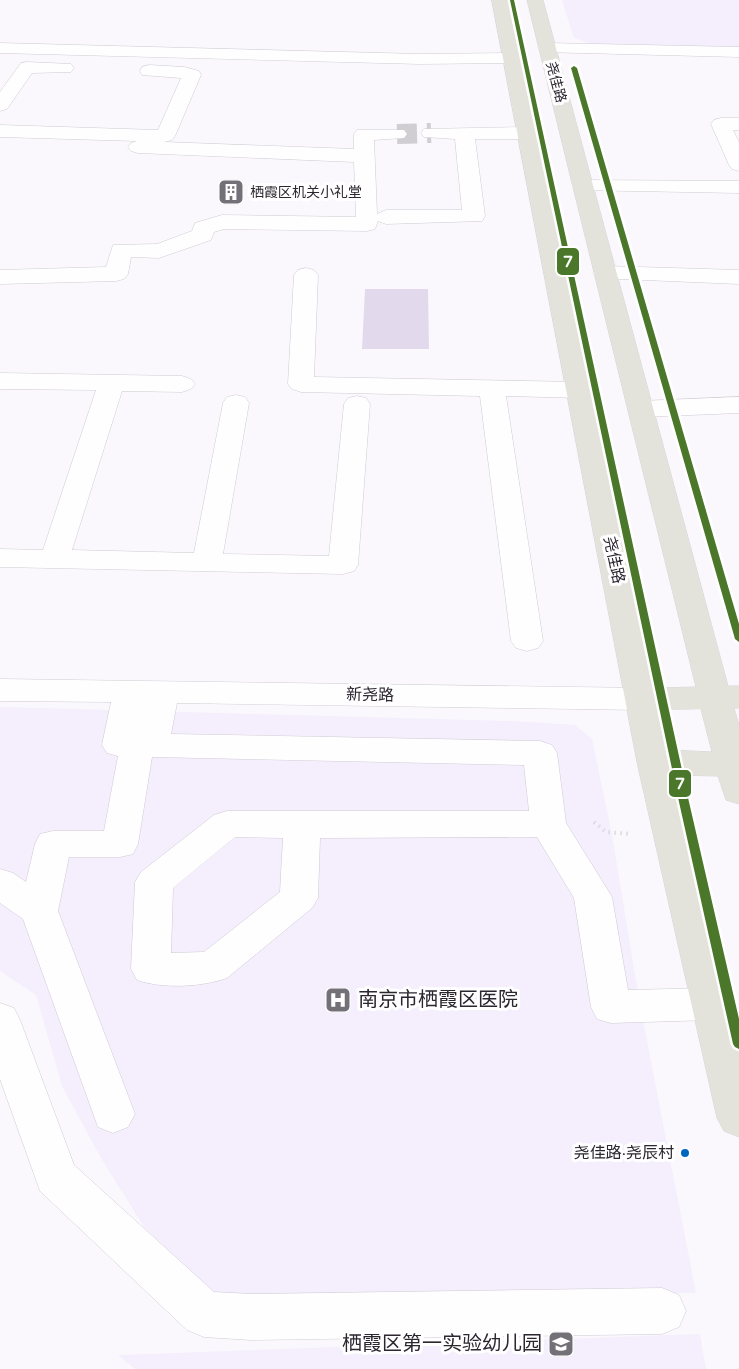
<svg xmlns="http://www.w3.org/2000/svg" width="739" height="1369" viewBox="0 0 739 1369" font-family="'Varela Round','Noto Sans SC',sans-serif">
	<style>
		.built { fill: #f5eefc }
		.green { fill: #e2d9ec }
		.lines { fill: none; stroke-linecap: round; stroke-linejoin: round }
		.minor-tunnel { stroke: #d1ced3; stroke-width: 20; stroke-dasharray: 20 10; stroke-linecap: butt }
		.minor-casing { stroke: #cfcbd3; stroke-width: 1 }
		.major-casing { stroke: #d7d5d9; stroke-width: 1 }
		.path { stroke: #dbd9dc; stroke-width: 4; stroke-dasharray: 1.5 4.5; stroke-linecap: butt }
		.minor { fill: #fefeff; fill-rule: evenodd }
		.major { fill: #e3e3db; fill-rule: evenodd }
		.metro-1-casing { stroke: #fff; stroke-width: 5 }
		.metro-1 { fill: #4a7729; fill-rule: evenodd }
		.bus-dot { fill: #0065bd; stroke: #fff; stroke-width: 2 }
		.labels { text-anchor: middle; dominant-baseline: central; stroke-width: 6; stroke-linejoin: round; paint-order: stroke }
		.far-street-label { font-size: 14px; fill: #2c2631; stroke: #fff }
		.far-poi-label { font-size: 14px; fill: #2c2631; stroke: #fff; text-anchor: start }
		.street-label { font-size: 16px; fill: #2c2631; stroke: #fff }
		.near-bus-label { font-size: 16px; fill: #2c2631; stroke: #fff; text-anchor: end }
		.near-poi-label { font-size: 20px; fill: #2c2631; stroke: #fff; text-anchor: start }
		.line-badge { stroke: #fff; stroke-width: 2 }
		.badge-label { font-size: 16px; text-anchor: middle; font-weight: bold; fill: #fff }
	</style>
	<rect width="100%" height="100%" fill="#faf8fc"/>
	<g class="built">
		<polygon points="562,0 739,0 739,47 592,44 574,38"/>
		<polygon points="0,707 513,721 575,725 592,739 612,835 640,1005 696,1293 216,1297 144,1227 101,1158 62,1086 36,995 0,971"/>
		<polygon points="700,1334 706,1369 135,1369 118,1355"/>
	</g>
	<polygon class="green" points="365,289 428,289 429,349 362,349"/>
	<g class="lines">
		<polyline class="minor-tunnel" points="397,134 431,133"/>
		<g class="minor-casing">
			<g id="minor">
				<polygon points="0,43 420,54 512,53 518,54 521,58 518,62 512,63 420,64 0,53"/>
				<polygon points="547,43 739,47 739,57 541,52 538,48 541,44"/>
				<polygon points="27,62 71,64 74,68 71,72 32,73 7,109 0,111 0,92 21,63"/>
				<polygon points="149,65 184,67 199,71 201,75 175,136 172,140 164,142 354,149 354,134 357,130 404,130 407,134 404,138 374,140 377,214 386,210 462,210 455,139 424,137 421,133 424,129 527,127 534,129 537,133 534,137 527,139 475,139 485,216 482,221 386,224 378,221 375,229 367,231 224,229 214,232 211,240 159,258 131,257 128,274 124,279 116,281 0,284 0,270 106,267 113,245 157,244 192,231 195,223 222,215 356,217 354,162 138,153 131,151 128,147 131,143 137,141 0,137 0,125 158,130 181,78 142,75 140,71 142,67"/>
				<polygon points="721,118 739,118 739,130 733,130 739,142 739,171 732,169 729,165 711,124 714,120"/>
				<polygon points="583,180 739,181 739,193 576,190 572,186 576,182"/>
				<polygon points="605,266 739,270 739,284 597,278 593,273 597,268"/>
				<polygon points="306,268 314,270 318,275 314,377 580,382 589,384 593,390 589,396 580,398 506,396 543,641 538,648 527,651 516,648 511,641 480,396 301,392 292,389 288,384 294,275 298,270"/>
				<polygon points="0,373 182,376 191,379 195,384 191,389 182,392 122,391 72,550 194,553 223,403 227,397 236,395 245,397 249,403 223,554 329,556 344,404 348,398 357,396 366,398 370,404 358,565 354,571 343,574 0,567 0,549 43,550 96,390 0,389"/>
				<polygon points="739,397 739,413 641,417 632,415 628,409 632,403 641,401"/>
				<path d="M0,679L643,688L655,691L660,699L655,707L643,710L177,703L171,734L540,741L552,745L557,753L566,823L612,897L628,990L711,988L725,992L731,1004L725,1016L711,1020L611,1023L597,1019L591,1007L574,898L537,837L320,838L318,898L312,908L227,978C201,987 163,989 137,980L131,969L135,882L141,872L214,815L227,811H529L524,765L152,757L138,844L133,854L120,857H69L58,911L135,1114L128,1127L113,1133L98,1127L23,919L0,903V869L13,873L26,882L35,844L40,834L53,831H104L118,756L107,753L102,745L111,702L0,701ZM235,837L283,838L280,892L204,952L171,953L173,888Z"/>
				<polygon points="0,1003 14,1008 20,1020 74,1165 214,1292 251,1294 662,1288 679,1295 686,1311 679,1327 662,1334 251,1340 204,1337 187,1330 40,1191 0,1079"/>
			</g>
		</g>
		<g class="major-casing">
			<path id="major" d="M492,0H508L656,688L696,687L527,0H543L728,686H739V708H734L739,725V804L726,800L718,776L675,775L739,1032V1137L724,1131L717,1118L637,762ZM701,709L712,752L669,750L660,710Z"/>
		</g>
		<polyline class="path" points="594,822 606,832 632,834"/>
		<use href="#minor" class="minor"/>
		<use href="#major" class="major"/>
		<g class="metro-1-casing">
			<g id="metro-1">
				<polygon points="510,0 514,0 689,802 739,1019 739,1049 735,1047 733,1044 679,802"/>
				<polygon points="574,66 577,68 739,624 739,642 735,639 571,68"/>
			</g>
		</g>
		<use href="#metro-1" class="metro-1"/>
	</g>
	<defs>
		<g id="building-square" transform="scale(1.35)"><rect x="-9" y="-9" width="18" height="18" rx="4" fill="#747078" stroke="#fff"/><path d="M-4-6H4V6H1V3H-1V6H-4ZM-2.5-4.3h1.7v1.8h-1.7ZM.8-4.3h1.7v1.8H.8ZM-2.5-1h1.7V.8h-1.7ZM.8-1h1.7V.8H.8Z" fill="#fff"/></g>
		<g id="hospital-square" transform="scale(1.35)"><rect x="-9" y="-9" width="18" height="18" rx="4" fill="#747078" stroke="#fff"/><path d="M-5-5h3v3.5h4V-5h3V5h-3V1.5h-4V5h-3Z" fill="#fff"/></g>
		<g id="school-square" transform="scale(1.35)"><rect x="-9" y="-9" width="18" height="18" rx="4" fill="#747078" stroke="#fff"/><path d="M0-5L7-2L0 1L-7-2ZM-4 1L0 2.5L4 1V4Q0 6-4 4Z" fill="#fff"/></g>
	</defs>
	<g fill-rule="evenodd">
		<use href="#building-square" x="231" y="192"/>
		<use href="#hospital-square" x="338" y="1000"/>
		<use href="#school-square" x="561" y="1344"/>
	</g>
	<circle class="bus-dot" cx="685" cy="1153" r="5"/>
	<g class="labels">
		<g class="far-street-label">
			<text transform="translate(556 82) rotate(75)">尧佳路</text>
		</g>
		<g class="far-poi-label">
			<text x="250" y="192">栖霞区机关小礼堂</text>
		</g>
		<g class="street-label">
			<text transform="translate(614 560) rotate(78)">尧佳路</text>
			<text transform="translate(370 695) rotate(1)">新尧路</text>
		</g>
		<g class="near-bus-label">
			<text x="674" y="1153">尧佳路·尧辰村</text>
		</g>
		<g class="near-poi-label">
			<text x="358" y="1000">南京市栖霞区医院</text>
			<text x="542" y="1344" text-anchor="end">栖霞区第一实验幼儿园</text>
		</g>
	</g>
	<g class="line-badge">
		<rect x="556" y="247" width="24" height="29" rx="6" fill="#4a7729"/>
		<rect x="668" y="769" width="24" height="29" rx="6" fill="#4a7729"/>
	</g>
	<g class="badge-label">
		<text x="568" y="267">7</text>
		<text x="680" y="789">7</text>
	</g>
</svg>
